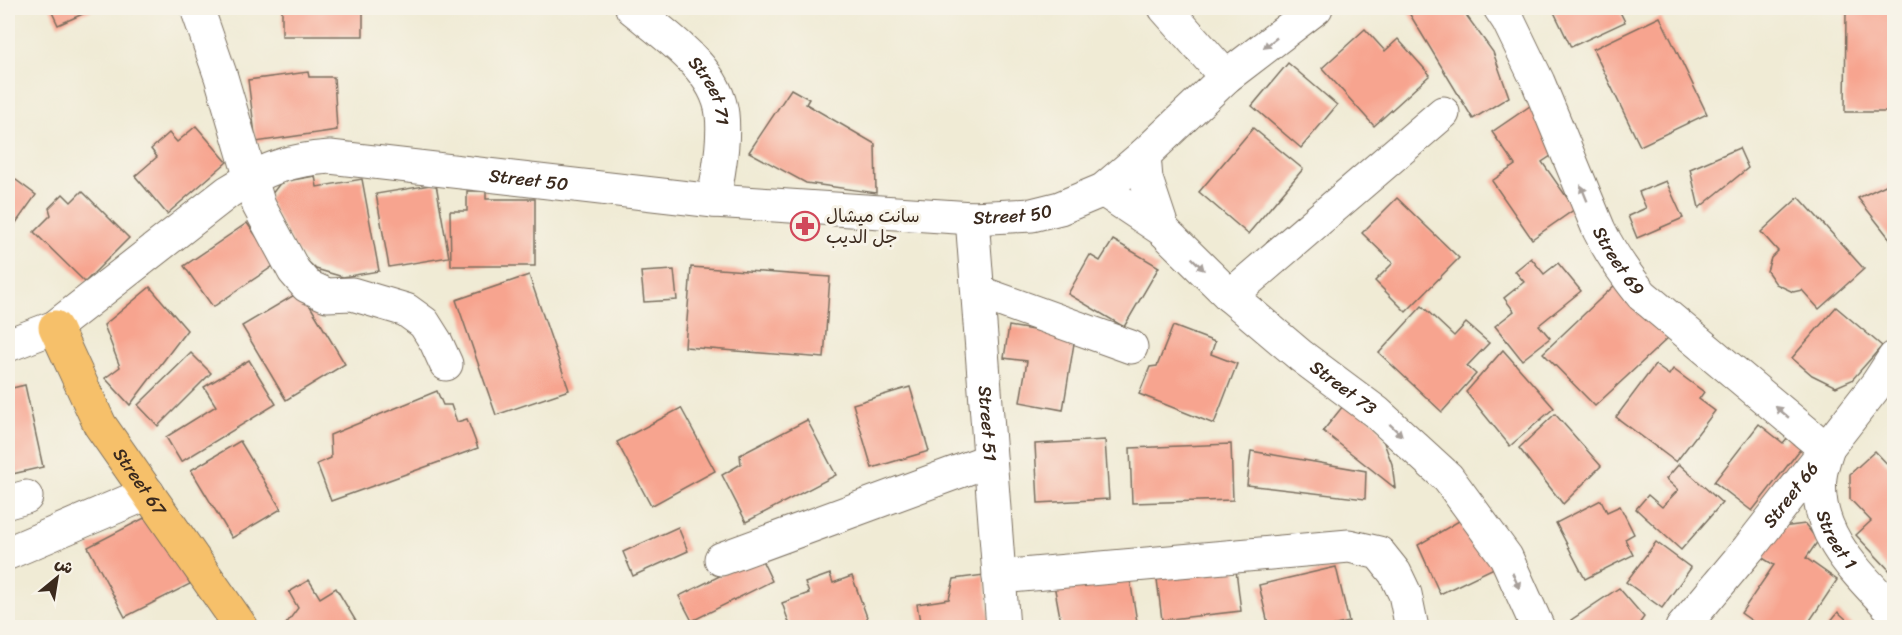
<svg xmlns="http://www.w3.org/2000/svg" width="1902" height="635" viewBox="0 0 1902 635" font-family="Sriracha,'Playpen Sans Arabic',sans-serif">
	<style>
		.building { fill: #f7a48f }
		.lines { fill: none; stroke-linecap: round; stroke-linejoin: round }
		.minor-casing { stroke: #7a6e5e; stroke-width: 35 }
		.major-casing { stroke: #7a6e5e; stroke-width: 35 }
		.minor { stroke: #fff; stroke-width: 33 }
		.major { stroke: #f6c06b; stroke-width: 33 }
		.oneway { fill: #a79f9a }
		.labels { text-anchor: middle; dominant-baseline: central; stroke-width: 6; stroke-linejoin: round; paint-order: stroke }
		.street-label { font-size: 18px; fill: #3b2a1e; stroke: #f7f3e8 }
		.poi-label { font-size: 18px; fill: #3b2a1e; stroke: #f7f3e8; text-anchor: start }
	</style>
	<rect width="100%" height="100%" fill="#f7f3e8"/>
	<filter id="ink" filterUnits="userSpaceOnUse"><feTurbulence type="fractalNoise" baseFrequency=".0167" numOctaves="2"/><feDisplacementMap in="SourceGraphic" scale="12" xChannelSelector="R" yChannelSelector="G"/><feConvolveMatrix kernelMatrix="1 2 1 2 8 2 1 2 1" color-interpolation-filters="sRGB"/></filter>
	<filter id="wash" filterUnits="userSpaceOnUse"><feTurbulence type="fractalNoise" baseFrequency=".008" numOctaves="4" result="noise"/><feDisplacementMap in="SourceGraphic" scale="24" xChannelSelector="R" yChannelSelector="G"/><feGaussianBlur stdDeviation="1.35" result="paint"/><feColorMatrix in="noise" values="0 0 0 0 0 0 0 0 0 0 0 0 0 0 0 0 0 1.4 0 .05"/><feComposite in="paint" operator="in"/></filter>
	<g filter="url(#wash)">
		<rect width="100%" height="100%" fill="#f0ebd5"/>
		<g id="blocks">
			<g class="building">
				<polygon points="50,8 96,8 58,25"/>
				<rect x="282" y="8" width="81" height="28"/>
				<polygon points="397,8 443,8 442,14 397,10"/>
				<polygon points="1406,8 1461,8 1493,52 1509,97 1473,119"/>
				<polygon points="1552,8 1618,8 1625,22 1571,47"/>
				<polygon points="1846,8 1894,8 1894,112 1845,112"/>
				<polygon points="1660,17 1707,114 1640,146 1593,49"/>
				<polygon points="1365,29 1385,51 1398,39 1430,75 1374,126 1322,68"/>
				<polygon points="1288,63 1337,105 1301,148 1252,106"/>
				<polygon points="308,72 309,77 334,77 337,130 256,142 248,80"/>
				<polygon points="791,89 809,99 806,104 875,144 876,193 806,183 749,152"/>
				<polygon points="1530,106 1560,150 1542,162 1575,209 1532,239 1492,181 1515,165 1492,132"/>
				<polygon points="196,126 227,162 167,214 135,176 157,157 151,149 169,133 177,142"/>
				<polygon points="1253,128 1303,169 1248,234 1199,192"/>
				<polygon points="1739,148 1748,168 1699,208 1690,169"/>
				<polygon points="8,174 36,195 8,234"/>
				<polygon points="315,176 317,187 362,179 379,271 343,277 316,269 296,250 268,199 281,182"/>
				<polygon points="1666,181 1683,218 1637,238 1628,216 1646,208 1639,192"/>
				<polygon points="1894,181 1894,244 1858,198"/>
				<polygon points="436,184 449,257 389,267 376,194"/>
				<polygon points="82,191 129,238 85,282 34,232 51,215 49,208 63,194 71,202"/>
				<polygon points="467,191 486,191 486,199 535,199 535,266 451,266 450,211 467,211"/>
				<polygon points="1799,197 1864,269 1819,309 1802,290 1793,292 1776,284 1767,271 1771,258 1778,251 1761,232"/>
				<polygon points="1397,198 1459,258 1406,312 1375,281 1393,263 1362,233"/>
				<polygon points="247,223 276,264 213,307 184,266"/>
				<polygon points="1113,240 1159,267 1124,327 1068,294 1090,255 1100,261"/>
				<polygon points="1531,258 1544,274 1558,263 1581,291 1539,325 1550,338 1522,360 1495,326 1514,311 1504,298 1524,282 1515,271"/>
				<polygon points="691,267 830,277 824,358 685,347"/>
				<polygon points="674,270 677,300 644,302 641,272"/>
				<polygon points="529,275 569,390 496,415 456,300"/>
				<polygon points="1618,282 1668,338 1595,406 1543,353"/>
				<polygon points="150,287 187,330 130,405 105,378 120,367 104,325"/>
				<polygon points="301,291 345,364 286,400 242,326"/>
				<polygon points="1422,306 1454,336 1466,323 1489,343 1467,366 1476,374 1442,412 1379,353"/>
				<polygon points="1836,307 1882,346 1852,380 1836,387 1812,375 1792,358"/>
				<polygon points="1009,326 1075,337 1063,410 1020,402 1027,361 1004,358"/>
				<polygon points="1173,326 1215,342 1211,354 1237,364 1214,424 1139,394 1150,367 1157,366"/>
				<polygon points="1503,350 1554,408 1510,446 1466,392"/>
				<polygon points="191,353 211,373 158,426 138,405"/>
				<polygon points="249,360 276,404 181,462 166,437 216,406 204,387"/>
				<polygon points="1655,365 1669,375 1673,369 1704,392 1699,399 1715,411 1676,462 1616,417"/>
				<polygon points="25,385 43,467 8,475 8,389"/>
				<polygon points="910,387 929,451 872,468 853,404"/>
				<polygon points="437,391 443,405 451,405 457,422 467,419 478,448 331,501 317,464 331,458 330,435"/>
				<polygon points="1347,401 1377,424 1392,464 1395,488 1323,431"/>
				<polygon points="681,408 715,471 651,506 617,442"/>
				<polygon points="1555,414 1601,466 1563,504 1519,448"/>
				<polygon points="807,420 836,475 746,522 722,475 741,464 740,455"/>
				<polygon points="1759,424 1783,443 1789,436 1802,447 1752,511 1714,482"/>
				<polygon points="1105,440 1109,499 1038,503 1035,444"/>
				<polygon points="240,441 281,509 232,538 191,470"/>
				<polygon points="1231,444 1233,500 1132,503 1130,448"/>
				<polygon points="1251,451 1366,471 1365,499 1247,485"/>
				<polygon points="1875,451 1891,468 1894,465 1894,575 1856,535 1871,521 1850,499 1850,474"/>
				<polygon points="1679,464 1722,503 1681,550 1636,509 1648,495 1662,507 1678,490 1666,479"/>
				<polygon points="1601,500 1607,512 1620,506 1634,534 1625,539 1633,555 1585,579 1556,523"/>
				<polygon points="154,513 190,584 125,617 88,547"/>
				<polygon points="1464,518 1494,568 1440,594 1418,545"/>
				<polygon points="1805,524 1818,541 1806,558 1837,580 1805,628 1762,628 1741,613 1774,565 1761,557 1782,527"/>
				<polygon points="678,527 688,551 633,576 623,552"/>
				<polygon points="1656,542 1691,568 1662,608 1626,582"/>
				<polygon points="760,556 772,581 692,621 679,596"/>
				<polygon points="1235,562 1241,611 1162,620 1156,571"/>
				<polygon points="1128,567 1138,628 1062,628 1053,579"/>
				<polygon points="1336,567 1349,622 1323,628 1269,628 1259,585"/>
				<polygon points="830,574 833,583 852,576 871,628 791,628 782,603 809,593 805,583"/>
				<polygon points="984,575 991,628 921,628 917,604 949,599 954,579"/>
				<polygon points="309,580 320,598 336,588 360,628 289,628 286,624 298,608 289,592"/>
				<polygon points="1619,588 1644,617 1636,628 1575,628 1571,620"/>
				<polygon points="1838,612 1856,628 1825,628"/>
			</g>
		</g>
	</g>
	<g filter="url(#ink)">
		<use href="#blocks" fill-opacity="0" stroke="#7a6e5e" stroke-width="1.5"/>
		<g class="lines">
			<g class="minor-casing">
				<g id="minor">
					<polyline points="197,8 221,77 259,206 294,271 307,286 327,295 352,294 406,310 424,323 436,342 446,364"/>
					<path id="s1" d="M632,8C665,35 717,69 722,114C725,142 718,173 714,201"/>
					<polyline points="1165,8 1226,77"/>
					<path id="s2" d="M1500,8L1508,20L1538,82L1599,230C1611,254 1625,274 1642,295L1827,450C1824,459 1821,468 1820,477C1814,535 1859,574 1894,612"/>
					<polyline points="1144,155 1146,179 1163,230"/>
					<path id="s3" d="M1103,190L1163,230L1230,296L1301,356L1376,412L1448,478L1506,557L1538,628"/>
					<path id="s4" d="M972,218L1003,628"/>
					<polyline points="978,292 1131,347"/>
					<polyline points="1230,296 1443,113"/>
					<path id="s5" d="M8,345L55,327L228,192C265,169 287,160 330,157L714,201L972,218L1032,215L1060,208L1103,190L1144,155L1226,77L1316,8"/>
					<polyline points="8,502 26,497"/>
					<polyline points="8,553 148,493"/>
					<polyline points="721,559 990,460"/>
					<polyline points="999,577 1349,546 1379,553 1395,573 1405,594 1412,628"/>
					<path id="s6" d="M1682,628L1749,548L1877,384L1894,358"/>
				</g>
			</g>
			<g class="major-casing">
				<g id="major">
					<path id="s7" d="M55,327L100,425L242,628"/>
				</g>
			</g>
			<use href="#minor" class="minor"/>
			<use href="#major" class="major"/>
		</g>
		<defs><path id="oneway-solid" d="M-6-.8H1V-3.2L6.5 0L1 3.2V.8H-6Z" transform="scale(1.5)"/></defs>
		<g class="oneway">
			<use href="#oneway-solid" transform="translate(1270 43) rotate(142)"/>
			<use href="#oneway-solid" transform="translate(1584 193) rotate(-112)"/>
			<use href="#oneway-solid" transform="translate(1198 264) rotate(45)"/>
			<use href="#oneway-solid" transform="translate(1782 412) rotate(-140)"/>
			<use href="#oneway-solid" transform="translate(1396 430) rotate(43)"/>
			<use href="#oneway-solid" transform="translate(1516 581) rotate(66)"/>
		</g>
	</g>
	<defs>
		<g id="pharmacy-ring" transform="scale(1.5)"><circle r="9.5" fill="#f7f3e8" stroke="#d1495b" stroke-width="1.5"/><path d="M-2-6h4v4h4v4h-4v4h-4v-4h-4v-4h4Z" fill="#d1495b"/></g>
	</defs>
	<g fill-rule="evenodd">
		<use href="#pharmacy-ring" x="805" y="226"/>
	</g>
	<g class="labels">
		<g class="street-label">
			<text stroke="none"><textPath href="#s1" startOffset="116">Street 71</textPath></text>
			<text stroke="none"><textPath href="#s5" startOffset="579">Street 50</textPath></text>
			<text stroke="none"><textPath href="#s5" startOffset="1065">Street 50</textPath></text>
			<text stroke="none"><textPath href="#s2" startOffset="280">Street 69</textPath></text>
			<text stroke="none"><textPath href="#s3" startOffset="312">Street 73</textPath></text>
			<text stroke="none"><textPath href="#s4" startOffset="206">Street 51</textPath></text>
			<text stroke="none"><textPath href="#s7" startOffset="177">Street 67</textPath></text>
			<text stroke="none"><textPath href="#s6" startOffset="172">Street 66</textPath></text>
			<text stroke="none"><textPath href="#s2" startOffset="657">Street 1</textPath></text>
		</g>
		<g class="poi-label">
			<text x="826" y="216">سانت ميشال<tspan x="826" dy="21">جل الديب</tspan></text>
		</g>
	</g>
	<rect width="1902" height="635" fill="none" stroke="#f7f3e8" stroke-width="30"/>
	<g transform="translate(57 578) rotate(30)" stroke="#f7f3e8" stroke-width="4.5" paint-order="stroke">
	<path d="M0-4.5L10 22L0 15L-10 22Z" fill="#3b2a1e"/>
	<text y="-9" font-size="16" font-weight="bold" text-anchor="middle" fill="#3b2a1e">ش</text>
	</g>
</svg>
